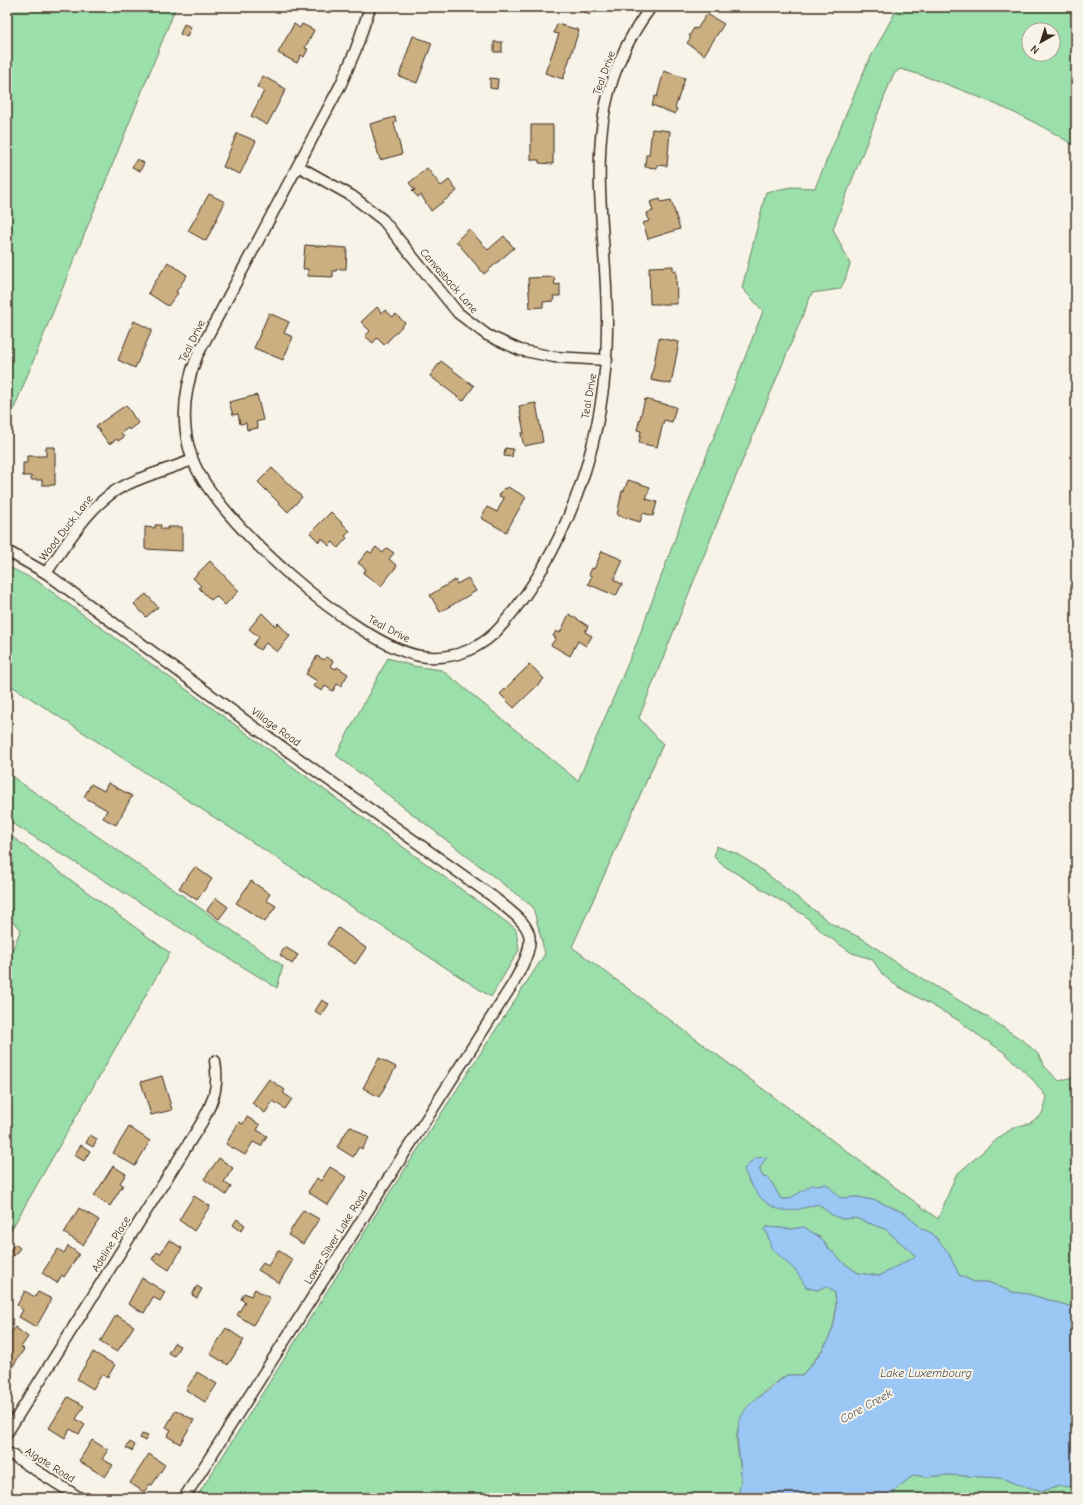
<svg xmlns="http://www.w3.org/2000/svg" width="1083" height="1505" viewBox="0 0 1083 1505" font-family="'Comic Neue',sans-serif">
	<style>
		.green { fill: #9bdfab; stroke: #6b8464; fill-rule: evenodd }
		.water { fill: #9ac7f4; stroke: #74889e }
		.building { fill: #ccaf81; stroke: #3b2a1e }
		.lines { fill: none; stroke-linecap: round; stroke-linejoin: round }
		.minor-casing { stroke: #3b2a1e; stroke-width: 13 }
		.minor { stroke: #f7f3e8; stroke-width: 10 }
		.labels { text-anchor: middle; dominant-baseline: central; stroke-width: 4; stroke-linejoin: round; paint-order: stroke }
		.street-label { font-size: 11px; fill: #3b2a1e; stroke: #f7f3e8 }
		.water-label { font-size: 12px; font-style: italic; fill: #535154; stroke: #f7f3e8 }
	</style>
	<rect width="100%" height="100%" fill="#f7f3e8"/>
	<filter id="ink" filterUnits="userSpaceOnUse"><feTurbulence type="fractalNoise" baseFrequency=".025" numOctaves="2"/><feDisplacementMap in="SourceGraphic" scale="8" xChannelSelector="R" yChannelSelector="G"/><feConvolveMatrix kernelMatrix="1 2 1 2 8 2 1 2 1" color-interpolation-filters="sRGB"/></filter>
	<g filter="url(#ink)">
		<g class="green">
			<polygon points="7,7 176,7 7,426"/>
			<path d="M898,7H1076V147C1042,124 1007,109 969,93C946,84 924,75 900,69L893,75L833,229L850,264L845,280L840,289L812,293L727,498L639,718L663,744L572,947L938,1219L956,1175L1001,1136L1015,1127L1030,1123L1042,1114L1047,1098L1034,1081L1005,1053L978,1035L958,1020L894,984L883,975L872,959L852,953L823,933L804,915L721,864L714,857L716,846L735,853L755,865L832,924L865,940L901,966L992,1020L1025,1042L1038,1054L1045,1067L1059,1081L1076,1076V1308L1028,1294L1012,1292L988,1282H974L959,1275L948,1252L933,1234L921,1228L905,1213L877,1201L857,1197L840,1198L833,1191L801,1192L789,1199H781L769,1178L763,1177C758,1170 760,1166 762,1158H758L748,1181C771,1212 781,1215 818,1204L832,1215L842,1219L855,1218L885,1229L916,1256L879,1276L858,1273L845,1264L828,1248L821,1238L804,1227L791,1229L766,1227C771,1257 780,1252 796,1270C800,1275 803,1282 806,1287L817,1290L827,1286L835,1293C839,1331 825,1348 802,1375H787C769,1387 743,1406 738,1428C732,1450 750,1479 735,1498H196L385,1200L545,954L533,907L336,755L388,658L413,666L442,670L578,781L637,642L690,498L763,311L742,288L766,192L791,187L815,188L867,64ZM1029,30H1053V54H1029Z"/>
			<polygon points="7,566 37,581 516,929 519,950 491,997 7,683"/>
			<polygon points="7,773 283,966 277,988 7,820"/>
			<polygon points="7,833 170,953 7,1237 7,963 21,929 7,917"/>
			<polygon points="914,1475 926,1477 948,1475 1002,1478 1016,1484 1043,1491 1060,1486 1076,1487 1076,1498 890,1498 898,1487"/>
		</g>
		<path class="water" d="M767,1157L759,1169L763,1177L769,1178L781,1199H789L812,1185L827,1184L840,1198L857,1197L877,1201L905,1213L921,1228L933,1234L948,1252L959,1275L974,1282H988L1012,1292L1028,1294L1076,1308V1487L1060,1486L1043,1491L1016,1484L1002,1478L948,1475L926,1477L914,1475L898,1487L890,1498H735C752,1477 726,1438 745,1410C751,1402 757,1398 766,1392C773,1387 780,1380 787,1375H802C825,1351 840,1328 835,1293L827,1286L817,1290L806,1287L796,1271L771,1248L767,1232L764,1230L766,1227L791,1229L804,1227L821,1238L828,1248L845,1264L858,1273L879,1276L916,1256L885,1229L855,1218L842,1219L832,1215L818,1204C795,1210 781,1217 761,1198C753,1189 748,1181 744,1169L755,1158Z"/>
		<g class="building">
			<polygon points="424,7 438,7 437,11"/>
			<polygon points="579,7 594,7 589,15"/>
			<polygon points="707,14 724,24 704,55 687,43 691,37 689,36 694,28 697,29"/>
			<polygon points="184,24 191,27 187,37 180,34"/>
			<polygon points="294,24 300,28 302,24 314,30 305,48 308,49 304,57 301,55 297,63 278,53"/>
			<polygon points="557,24 579,30 563,79 545,73 559,34 554,33"/>
			<polygon points="413,36 432,43 417,83 399,76"/>
			<rect x="494" y="42" width="8" height="10"/>
			<polygon points="664,71 685,78 675,108 677,109 675,114 652,105 655,96 657,97"/>
			<polygon points="263,76 286,89 267,125 251,116 264,91 257,87"/>
			<polygon points="490,78 498,79 497,89 490,88"/>
			<polygon points="395,117 396,122 394,123 402,154 380,160 370,124"/>
			<polygon points="531,125 553,125 553,164 539,163 539,160 531,160"/>
			<polygon points="652,129 670,131 667,166 657,165 657,168 645,167 646,155 649,155"/>
			<polygon points="237,133 256,141 240,174 223,167"/>
			<polygon points="137,159 144,163 140,171 132,167"/>
			<polygon points="427,168 441,186 449,180 457,191 431,211 421,195 418,197 412,191 415,190 409,183"/>
			<polygon points="209,194 225,202 206,241 188,231"/>
			<polygon points="660,199 661,202 671,200 680,229 648,239 643,223 649,221 647,213 653,211 650,202"/>
			<polygon points="469,229 488,250 504,236 514,248 484,274 456,241"/>
			<polygon points="305,245 347,248 346,269 337,269 336,271 333,271 333,277 308,276 308,269 303,269"/>
			<polygon points="168,262 187,275 176,292 178,293 168,306 148,293"/>
			<polygon points="673,266 673,271 676,271 677,304 650,304 649,267"/>
			<polygon points="554,277 555,285 560,284 560,296 553,296 554,301 543,302 543,307 530,308 528,278"/>
			<polygon points="377,307 382,313 385,310 393,317 396,314 405,323 384,345 377,338 373,343 365,336 370,331 361,322"/>
			<polygon points="269,313 289,322 284,333 293,337 283,360 254,348"/>
			<polygon points="134,321 152,330 135,368 118,360"/>
			<polygon points="659,338 679,342 671,384 651,380"/>
			<polygon points="441,361 474,386 463,401 430,376"/>
			<polygon points="257,395 263,420 256,422 258,428 247,430 246,423 240,424 238,414 233,415 229,402"/>
			<polygon points="645,399 676,407 672,422 664,420 657,447 639,443 641,431 637,430"/>
			<polygon points="536,403 543,442 524,446 521,433 524,433 519,406"/>
			<polygon points="126,405 138,423 129,430 128,428 121,433 124,437 118,441 117,439 109,444 96,426"/>
			<polygon points="46,447 55,447 55,485 42,485 42,480 31,480 31,476 23,476 23,463 27,463 27,456 46,456"/>
			<polygon points="505,448 513,449 512,457 504,456"/>
			<polygon points="272,468 302,497 288,512 258,482"/>
			<polygon points="628,480 650,487 646,499 657,502 653,516 643,513 640,522 617,515 622,491 624,491"/>
			<polygon points="508,487 526,497 506,532 481,518 487,507 497,512 504,498 499,496 504,488 506,489"/>
			<polygon points="331,512 350,531 345,536 347,538 338,548 333,542 329,546 322,538 319,542 310,533"/>
			<polygon points="155,525 161,525 161,529 168,529 167,527 182,527 182,551 145,549 145,527 155,528"/>
			<polygon points="376,547 383,553 387,548 394,553 389,559 397,566 381,586 363,573 366,569 358,563 368,551 371,553"/>
			<polygon points="602,551 623,560 614,580 622,584 616,596 588,584 592,576 589,575 592,568 594,569"/>
			<polygon points="210,561 239,591 225,605 216,596 211,600 199,588 201,586 193,578"/>
			<polygon points="468,578 476,591 440,612 430,595 455,580 457,584"/>
			<polygon points="146,594 158,607 146,617 134,604"/>
			<polygon points="262,613 275,626 278,623 290,636 277,652 266,643 260,650 253,645 259,637 249,629"/>
			<polygon points="569,614 588,626 585,632 592,636 586,646 578,641 570,656 551,645 556,638 553,636 556,631 560,633"/>
			<polygon points="317,656 324,660 326,657 333,661 330,666 336,669 337,667 348,674 341,686 337,684 333,691 325,686 322,691 313,686 317,681 306,674"/>
			<polygon points="530,664 544,679 514,708 500,694"/>
			<polygon points="108,783 132,796 116,825 103,818 107,810 84,797 91,784 104,791"/>
			<polygon points="195,867 212,879 197,900 179,888"/>
			<polygon points="251,881 270,894 266,900 276,906 265,922 236,903"/>
			<polygon points="216,898 228,907 219,919 207,910"/>
			<polygon points="338,928 366,948 355,964 327,944"/>
			<polygon points="285,947 298,955 292,964 280,955"/>
			<polygon points="322,1000 329,1004 321,1016 315,1011"/>
			<polygon points="379,1058 396,1067 379,1097 363,1088"/>
			<polygon points="162,1076 172,1110 151,1115 141,1082"/>
			<polygon points="269,1079 285,1090 283,1093 292,1099 285,1109 273,1101 265,1113 252,1103"/>
			<polygon points="247,1117 260,1125 257,1130 267,1136 261,1146 253,1142 245,1155 226,1144 239,1122 243,1124"/>
			<polygon points="350,1126 369,1138 362,1149 359,1147 353,1157 337,1147"/>
			<polygon points="129,1127 150,1141 135,1166 113,1153"/>
			<polygon points="90,1135 97,1139 93,1147 86,1143"/>
			<polygon points="81,1145 90,1151 84,1161 74,1155"/>
			<polygon points="219,1158 233,1168 224,1182 231,1187 226,1195 204,1179"/>
			<polygon points="113,1166 126,1174 120,1183 123,1185 110,1206 94,1196"/>
			<polygon points="330,1167 346,1177 328,1205 308,1192 317,1178 321,1181"/>
			<polygon points="194,1196 210,1206 194,1231 179,1220"/>
			<polygon points="79,1208 99,1220 83,1245 64,1233"/>
			<polygon points="303,1210 319,1219 303,1244 288,1235"/>
			<polygon points="237,1219 245,1225 241,1231 233,1225"/>
			<polygon points="169,1240 182,1248 169,1270 152,1259 157,1252 160,1254"/>
			<polygon points="15,1244 20,1248 14,1256 9,1252"/>
			<polygon points="68,1246 79,1254 64,1277 62,1275 57,1283 42,1273 58,1249 64,1253"/>
			<polygon points="278,1250 293,1260 279,1283 258,1270 263,1263 268,1266"/>
			<polygon points="142,1278 165,1292 160,1301 153,1297 144,1313 128,1304"/>
			<polygon points="197,1286 202,1289 197,1298 192,1295"/>
			<polygon points="255,1289 270,1298 253,1325 237,1315 245,1302 241,1299 244,1293 251,1296"/>
			<polygon points="25,1291 35,1297 38,1292 52,1299 36,1327 19,1317 23,1310 17,1305"/>
			<polygon points="116,1315 134,1326 117,1352 100,1342"/>
			<polygon points="15,1327 28,1337 21,1347 24,1349 11,1369 7,1366 7,1339"/>
			<polygon points="226,1328 244,1340 228,1365 210,1354"/>
			<polygon points="174,1343 180,1346 174,1356 168,1353"/>
			<polygon points="93,1352 115,1365 107,1378 102,1374 93,1389 77,1379"/>
			<polygon points="197,1372 217,1384 205,1402 186,1390"/>
			<polygon points="68,1397 84,1406 76,1419 85,1425 79,1434 70,1429 65,1438 49,1428"/>
			<polygon points="176,1410 194,1420 180,1444 167,1436 171,1430 166,1427"/>
			<polygon points="142,1434 148,1436 145,1441 140,1438"/>
			<polygon points="92,1440 108,1450 102,1459 113,1465 105,1477 79,1461"/>
			<polygon points="130,1442 135,1445 132,1451 126,1448"/>
			<polygon points="149,1454 165,1465 152,1485 150,1484 144,1492 130,1483"/>
			<polygon points="7,1491 18,1498 7,1498"/>
		</g>
		<g class="lines">
			<g class="minor-casing">
				<g id="minor">
					<path d="M370,7L356,49L341,84L197,356C184,389 180,424 192,458C213,518 357,645 420,656C452,661 483,649 503,624C571,544 607,432 607,327C608,210 572,111 651,7"/>
					<polyline points="298,166 352,196 383,220 458,313 487,335 520,350 554,357 607,360"/>
					<path d="M7,551L46,573L250,724L492,896C533,929 541,932 514,982L184,1498"/>
					<path d="M46,573C66,545 86,510 115,491C137,477 168,470 192,460"/>
					<path d="M7,1433L202,1122C214,1100 219,1086 215,1061"/>
					<polyline points="7,1452 80,1498"/>
				</g>
			</g>
			<use href="#minor" class="minor"/>
		</g>
	</g>
	<g class="labels">
		<g class="street-label">
			<text transform="translate(604 73) rotate(-70)">Teal Drive</text>
			<text transform="translate(449 281) rotate(49)">Canvasback Lane</text>
			<text transform="translate(192 341) rotate(-64)">Teal Drive</text>
			<text transform="translate(589 396) rotate(-80)">Teal Drive</text>
			<text transform="translate(66 528) rotate(-52)">Wood Duck Lane</text>
			<text transform="translate(389 629) rotate(28)">Teal Drive</text>
			<text transform="translate(276 727) rotate(36)">Village Road</text>
			<text transform="translate(336 1237) rotate(-58)">Lower Silver Lake Road</text>
			<text transform="translate(111 1244) rotate(-58)">Adeline Place</text>
			<text transform="translate(50 1465) rotate(32)">Algate Road</text>
		</g>
		<g class="water-label">
			<text x="926" y="1373">Lake Luxembourg</text>
			<text transform="translate(866 1406) rotate(-29)">Core Creek</text>
		</g>
	</g>
	<rect width="1083" height="1505" fill="none" stroke="#f7f3e8" stroke-width="24"/>
	<rect x="12" y="12" width="1059" height="1481" fill="none" stroke="#3b2a1e" stroke-width="1.5" filter="url(#ink)"/>
	<g transform="translate(1041 42) rotate(219)"><circle r="19" fill="#f7f3e8" stroke="#aca397"/>
	<path d="M0-3L7 15L0 10L-7 15Z" fill="#3b2a1e"/>
	<text y="-6" font-size="11" font-weight="bold" text-anchor="middle" fill="#3b2a1e">N</text>
	</g>
</svg>
